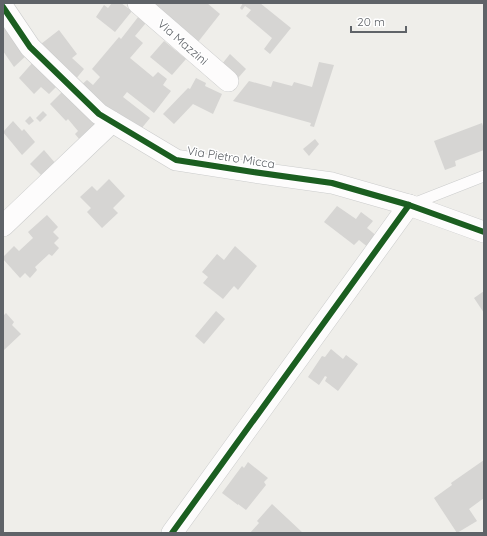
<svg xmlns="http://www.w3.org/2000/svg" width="487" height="536" viewBox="0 0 487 536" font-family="Quicksand,sans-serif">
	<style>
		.building { fill: #d6d5d3 }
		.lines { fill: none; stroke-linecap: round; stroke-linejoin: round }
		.service-casing { stroke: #cbcccc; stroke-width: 12 }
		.minor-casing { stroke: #cbcccc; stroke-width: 22 }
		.service { stroke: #fdfcfc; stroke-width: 11 }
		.minor { stroke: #fdfcfc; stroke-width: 21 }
		.cycleway-casing { stroke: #fff; stroke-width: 8 }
		.cycleway { stroke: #1b5e20; stroke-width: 6 }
		.labels { text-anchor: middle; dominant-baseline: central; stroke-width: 3; stroke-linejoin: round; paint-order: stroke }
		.street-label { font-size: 12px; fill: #5f6368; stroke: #fff }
	</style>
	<rect width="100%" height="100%" fill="#efeeea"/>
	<g class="building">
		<polygon points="112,3 121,3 132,11 115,32 96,17 104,5 108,8"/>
		<polygon points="150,3 207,3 220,14 198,42"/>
		<polygon points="243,3 260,3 291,28 270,54 264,49 272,38 246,16 251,10 245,6 242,10 240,8"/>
		<polygon points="142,12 150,18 135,36 143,43 130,58 153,77 158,72 167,79 163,85 171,91 154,113 127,92 123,97 150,118 141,129 111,111 80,86 87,80 93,85 100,77 92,69 119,37 121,39"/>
		<polygon points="3,18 29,53 14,67 3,51"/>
		<polygon points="59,30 77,54 72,58 84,69 75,80 41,44"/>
		<polygon points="164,41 186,59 172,75 150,57"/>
		<polygon points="230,54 246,69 238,78 222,64"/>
		<polygon points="34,61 58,85 49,94 41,87 34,94 19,78"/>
		<polygon points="319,62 334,65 314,127 310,126 311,123 233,101 249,81 271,87 273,81 292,86 294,82 312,87"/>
		<polygon points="196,78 206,83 205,86 222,94 213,114 193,104 174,124 163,114 188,88 190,89"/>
		<polygon points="64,90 99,121 80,140 75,134 78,131 68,119 66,121 50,104"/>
		<polygon points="43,111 47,115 40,122 36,118"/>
		<polygon points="30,116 34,121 29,125 25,121"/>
		<polygon points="13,121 22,131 24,129 35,142 22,155 3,132"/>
		<polygon points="482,123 484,129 484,150 455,161 456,166 445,170 434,141"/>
		<polygon points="315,139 319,144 309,156 303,149"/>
		<polygon points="44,150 56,164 43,177 30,164"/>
		<polygon points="109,179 125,196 113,208 118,213 102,228 87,212 91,208 80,197 92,186 97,191"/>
		<polygon points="337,206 356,219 361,212 373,221 367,228 378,237 369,248 359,240 354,245 324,222"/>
		<polygon points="47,215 58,227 53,232 59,238 54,243 59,248 52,256 49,254 35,267 37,270 30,278 25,273 20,278 3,259 3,257 14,246 19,251 33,238 28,232"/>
		<polygon points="235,246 257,266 238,290 234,286 223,299 203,283 208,277 202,272 217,254 224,260"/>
		<polygon points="484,291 484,313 474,298"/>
		<polygon points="216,311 225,319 204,344 195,336"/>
		<polygon points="6,313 14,322 12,325 21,334 3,351 3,316"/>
		<polygon points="331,349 343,359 346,355 358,364 338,391 325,381 327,377 325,376 319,385 308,377 322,356 325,357"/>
		<polygon points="484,460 484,498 469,509 477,521 457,533 434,498 452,485 451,483"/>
		<polygon points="248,462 268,478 264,482 266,485 246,510 238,504 238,505 222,493 242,466 244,468"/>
		<polygon points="272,504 303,533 250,533 259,523 257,521"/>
	</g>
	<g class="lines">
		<g class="service-casing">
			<polyline id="service" points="410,205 484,176"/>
		</g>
		<g class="minor-casing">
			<g id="minor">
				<polyline points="138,3 228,81"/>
				<polyline points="3,7 30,47 99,114 176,160 253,172 332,183 409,205 484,232"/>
				<polyline points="3,226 112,122"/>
				<polyline points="172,533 409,205"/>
			</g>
		</g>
		<use href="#service" class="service"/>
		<use href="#minor" class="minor"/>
		<g class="cycleway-casing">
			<g id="cycleway">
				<polyline points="3,7 30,47 99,114 176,160 253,172 332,183 409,205 484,232"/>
				<polyline points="172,533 409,205"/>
			</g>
		</g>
		<use href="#cycleway" class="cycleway"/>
	</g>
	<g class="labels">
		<g class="street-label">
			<text transform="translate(183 42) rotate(41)">Via Mazzini</text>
			<text transform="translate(231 157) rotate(9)">Via Pietro Micca</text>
		</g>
	</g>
	<rect width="487" height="536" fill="none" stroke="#5f6368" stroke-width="8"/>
	<path d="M351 26v6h55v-6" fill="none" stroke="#5f6368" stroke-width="2"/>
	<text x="357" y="26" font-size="12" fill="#5f6368" stroke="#ffffff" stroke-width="3" paint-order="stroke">20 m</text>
</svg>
